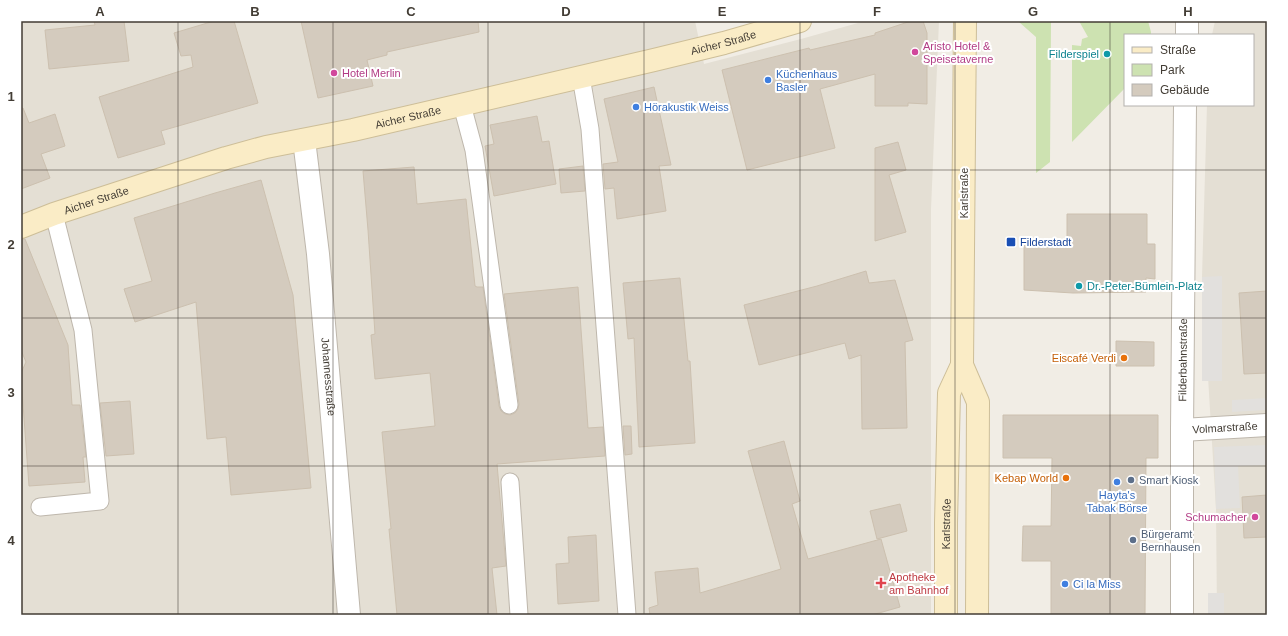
<svg xmlns="http://www.w3.org/2000/svg" width="1288" height="636" viewBox="0 0 1288 636" font-family="Helvetica,sans-serif">
	<style>
		.residential { fill: #e4dfd4 }
		.green { fill: #cde2b1 }
		.parking { fill: #e2e0dd }
		.building { fill: #d4cbbe; stroke: #ccc0af }
		.lines { fill: none; stroke-linecap: round; stroke-linejoin: round }
		.service-casing { stroke: #beb7ac; stroke-width: 19 }
		.minor-casing { stroke: #beb7ac; stroke-width: 24 }
		.secondary-casing { stroke: #cdbe98; stroke-width: 24 }
		.service { stroke: #fff; stroke-width: 17 }
		.minor { stroke: #fff; stroke-width: 22 }
		.secondary { stroke: #faecc6; stroke-width: 22 }
		.grid { fill: none; stroke: #433d35; stroke-width: 1; stroke-opacity: 0.55 }
		.hotel-dot { fill: #d1479c; stroke: #fff; stroke-width: 1.5 }
		.culture-dot { fill: #0f9aa8; stroke: #fff; stroke-width: 1.5 }
		.shop-dot { fill: #3f7fe0; stroke: #fff; stroke-width: 1.5 }
		.transit-dot { fill: #1a4fb4; stroke: #fff; stroke-width: 1.5 }
		.food-dot { fill: #e8710a; stroke: #fff; stroke-width: 1.5 }
		.service-dot { fill: #5c6f8a; stroke: #fff; stroke-width: 1.5 }
		.health-dot { fill: #e0444e; stroke: #fff; stroke-width: 1.5 }
		.labels { text-anchor: middle; dominant-baseline: central; stroke-width: 4; stroke-linejoin: round; paint-order: stroke }
		.street-label { font-size: 11px; fill: #433d35; stroke: #fff }
		.hotel-label { font-size: 11px; fill: #b23c85; stroke: #fff; text-anchor: start }
		.culture-label { font-size: 11px; fill: #0d838f; stroke: #fff; text-anchor: end }
		.shop-label { font-size: 11px; fill: #366cbe; stroke: #fff; text-anchor: start }
		.transit-label { font-size: 11px; fill: #164399; stroke: #fff; text-anchor: start }
		.food-label { font-size: 11px; fill: #c56008; stroke: #fff; text-anchor: end }
		.service-label { font-size: 11px; fill: #4e5e75; stroke: #fff; text-anchor: start }
		.health-label { font-size: 11px; fill: #be3a42; stroke: #fff; text-anchor: start }
		.neatline { fill: none; stroke: #433d35; stroke-width: 1.5 }
		.grid-label { font-size: 13px; text-anchor: middle; font-weight: bold; fill: #433d35 }
	</style>
	<rect width="100%" height="100%" fill="#f1ede5"/>
	<g class="residential">
		<polygon points="21,21 695,21 704,64 801,39 865,21 939,21 931,209 931,615 21,615"/>
		<polygon points="1215,21 1267,21 1267,615 1217,615 1216,509 1202,277 1207,105 1253,105 1253,35 1212,35"/>
	</g>
	<g class="green">
		<polygon points="1020,21 1051,21 1051,23 1050,162 1036,173 1036,37 1019,22"/>
		<polygon points="1079,21 1148,21 1151,32 1151,35 1125,35 1125,88 1072,142 1072,45 1081,46 1082,39 1088,37"/>
	</g>
	<g class="parking">
		<polygon points="1222,276 1222,381 1202,381 1202,277"/>
		<polygon points="1267,398 1267,410 1232,412 1232,400"/>
		<polygon points="1267,445 1267,465 1238,466 1240,508 1216,509 1214,447"/>
		<rect x="1208" y="593" width="16" height="22"/>
	</g>
	<g class="building">
		<polygon points="94,21 124,21 129,61 49,69 45,30 95,25"/>
		<polygon points="214,21 234,21 258,103 161,131 165,144 118,158 99,97 193,67 191,55 181,56 174,33"/>
		<polygon points="301,21 478,21 479,32 387,52 387,55 367,60 373,86 318,98"/>
		<polygon points="911,21 923,21 927,33 927,104 908,103 908,106 875,106 875,74 820,89 835,148 747,170 722,70 809,48 810,50 875,35 875,33"/>
		<polygon points="654,87 671,165 659,166 666,211 617,219 614,188 605,189 603,164 618,162 604,99"/>
		<polygon points="21,108 23,108 29,123 55,114 65,146 41,154 50,178 21,189"/>
		<polygon points="537,116 542,142 549,141 556,184 494,196 485,146 494,144 490,125"/>
		<polygon points="898,142 906,170 889,175 906,232 875,241 875,148"/>
		<polygon points="583,166 585,191 561,193 559,169"/>
		<polygon points="414,167 417,204 466,199 475,286 477,287 483,287 499,406 501,411 505,414 510,415 515,413 518,409 519,404 504,294 578,287 588,428 603,427 605,456 497,464 506,566 492,568 497,615 397,615 389,529 391,529 382,432 435,426 430,373 375,379 371,335 375,334 368,230 363,171"/>
		<polygon points="261,180 293,295 311,488 231,495 226,437 207,439 196,302 135,322 124,289 152,281 134,218 215,193"/>
		<polygon points="1067,214 1147,214 1147,244 1155,244 1155,279 1146,278 1146,292 1073,293 1024,290 1024,244 1067,244"/>
		<polygon points="21,239 25,239 68,345 72,405 80,405 86,457 83,457 85,482 29,486 21,377 21,373 26,362 21,350"/>
		<polygon points="866,271 869,283 895,280 913,340 905,342 907,428 862,429 861,355 849,359 845,343 759,365 744,305 817,286"/>
		<polygon points="680,278 688,361 690,361 695,443 639,447 634,338 628,339 623,283"/>
		<polygon points="1267,291 1267,373 1244,374 1239,293"/>
		<polygon points="1116,341 1154,342 1154,366 1116,366"/>
		<polygon points="130,401 134,454 106,456 100,403"/>
		<polygon points="1003,415 1158,415 1158,458 1146,458 1145,615 1051,615 1051,561 1022,561 1023,526 1051,526 1052,458 1003,458"/>
		<polygon points="623,426 631,426 632,454 625,455"/>
		<polygon points="784,441 800,501 792,504 808,559 881,539 900,607 872,615 650,615 649,608 658,605 655,572 698,568 700,593 781,569 748,451"/>
		<polygon points="1267,495 1267,537 1244,538 1242,497"/>
		<polygon points="900,504 907,531 877,539 870,511"/>
		<polygon points="596,535 599,601 558,604 556,564 569,563 568,537"/>
	</g>
	<g class="lines">
		<g class="service-casing">
			<g id="service">
				<polyline points="581,77 590,129 627,615"/>
				<polyline points="462,105 474,150 509,405"/>
				<polyline points="510,482 519,615"/>
				<polyline points="40,507 100,501 83,330 54,214"/>
			</g>
		</g>
		<g class="minor-casing">
			<g id="minor">
				<polyline points="1187,21 1187,35"/>
				<path id="s1" d="M304,140L318,254L349,615"/>
				<path id="s2" d="M1182,430L1267,425"/>
				<path id="s3" d="M1182,615V430L1185,105"/>
			</g>
		</g>
		<g class="secondary-casing">
			<g id="secondary">
				<polyline points="965,21 962,365 978,402 977,615"/>
				<path id="s4" d="M21,227L54,214L226,158L266,147L353,130L654,60L724,43L800,21"/>
				<path id="s5" d="M946,615V523L949,393L962,365"/>
			</g>
		</g>
		<use href="#service" class="service"/>
		<use href="#minor" class="minor"/>
		<use href="#secondary" class="secondary"/>
	</g>
	<path class="grid" d="M178,21V615M333,21V615M488,21V615M644,21V615M800,21V615M955,21V615M1110,21V615M21,170H1267M21,318H1267M21,466H1267"/>
	<g class="hotel-dot">
		<circle cx="915" cy="52" r="4"/>
		<circle cx="334" cy="73" r="4"/>
		<circle cx="1255" cy="517" r="4"/>
	</g>
	<g class="culture-dot">
		<circle cx="1107" cy="54" r="4"/>
		<circle cx="1079" cy="286" r="4"/>
	</g>
	<g class="shop-dot">
		<circle cx="768" cy="80" r="4"/>
		<circle cx="636" cy="107" r="4"/>
		<circle cx="1117" cy="482" r="4"/>
		<circle cx="1065" cy="584" r="4"/>
	</g>
	<rect class="transit-dot" x="1006" y="237" width="10" height="10" rx="2"/>
	<g class="food-dot">
		<circle cx="1124" cy="358" r="4"/>
		<circle cx="1066" cy="478" r="4"/>
	</g>
	<g class="service-dot">
		<circle cx="1131" cy="480" r="4"/>
		<circle cx="1133" cy="540" r="4"/>
	</g>
	<path class="health-dot" d="M879 577h4v4h4v4h-4v4h-4v-4h-4v-4h4z"/>
	<g class="labels">
		<g class="street-label">
			<text stroke="none"><textPath href="#s4" startOffset="727">Aicher Straße</textPath></text>
			<text stroke="none"><textPath href="#s4" startOffset="403">Aicher Straße</textPath></text>
			<text transform="translate(964 193) rotate(-90)">Karlstraße</text>
			<text stroke="none"><textPath href="#s4" startOffset="80">Aicher Straße</textPath></text>
			<text stroke="none"><textPath href="#s3" startOffset="255">Filderbahnstraße</textPath></text>
			<text stroke="none"><textPath href="#s1" startOffset="238">Johannesstraße</textPath></text>
			<text stroke="none"><textPath href="#s2" startOffset="43">Volmarstraße</textPath></text>
			<text stroke="none"><textPath href="#s5" startOffset="91">Karlstraße</textPath></text>
		</g>
		<g class="hotel-label">
			<text x="923" y="46">Aristo Hotel &amp;<tspan x="923" dy="13">Speisetaverne</tspan></text>
			<text x="342" y="73">Hotel Merlin</text>
			<text x="1247" y="517" text-anchor="end">Schumacher</text>
		</g>
		<g class="culture-label">
			<text x="1099" y="54">Filderspiel</text>
			<text x="1087" y="286" text-anchor="start">Dr.-Peter-Bümlein-Platz</text>
		</g>
		<g class="shop-label">
			<text x="776" y="74">Küchenhaus<tspan x="776" dy="13">Basler</tspan></text>
			<text x="644" y="107">Hörakustik Weiss</text>
			<text x="1117" y="495" text-anchor="middle">Hayta's<tspan x="1117" dy="13">Tabak Börse</tspan></text>
			<text x="1073" y="584">Ci la Miss</text>
		</g>
		<g class="transit-label">
			<text x="1020" y="242">Filderstadt</text>
		</g>
		<g class="food-label">
			<text x="1116" y="358">Eiscafé Verdi</text>
			<text x="1058" y="478">Kebap World</text>
		</g>
		<g class="service-label">
			<text x="1139" y="480">Smart Kiosk</text>
			<text x="1141" y="534">Bürgeramt<tspan x="1141" dy="13">Bernhausen</tspan></text>
		</g>
		<g class="health-label">
			<text x="889" y="577">Apotheke<tspan x="889" dy="13">am Bahnhof</tspan></text>
		</g>
	</g>
	<rect width="1288" height="636" fill="none" stroke="#ffffff" stroke-width="44"/>
	<rect x="1124" y="34" width="130" height="72" fill="#ffffff" stroke="#b4b1ae"/>
	<rect x="1132" y="47" width="20" height="6" fill="#faecc6" stroke="#b4b1ae"/>
	<text x="1160" y="54" font-size="12" fill="#433d35">Straße</text>
	<rect x="1132" y="64" width="20" height="12" fill="#cde2b1" stroke="#b4b1ae"/>
	<text x="1160" y="74" font-size="12" fill="#433d35">Park</text>
	<rect x="1132" y="84" width="20" height="12" fill="#d4cbbe" stroke="#b4b1ae"/>
	<text x="1160" y="94" font-size="12" fill="#433d35">Gebäude</text>
	<rect x="22" y="22" width="1244" height="592" class="neatline"/>
	<g class="grid-label">
		<text x="100" y="16">A</text>
		<text x="255" y="16">B</text>
		<text x="411" y="16">C</text>
		<text x="566" y="16">D</text>
		<text x="722" y="16">E</text>
		<text x="877" y="16">F</text>
		<text x="1033" y="16">G</text>
		<text x="1188" y="16">H</text>
		<text x="11" y="101">1</text>
		<text x="11" y="249">2</text>
		<text x="11" y="397">3</text>
		<text x="11" y="545">4</text>
	</g>
</svg>
